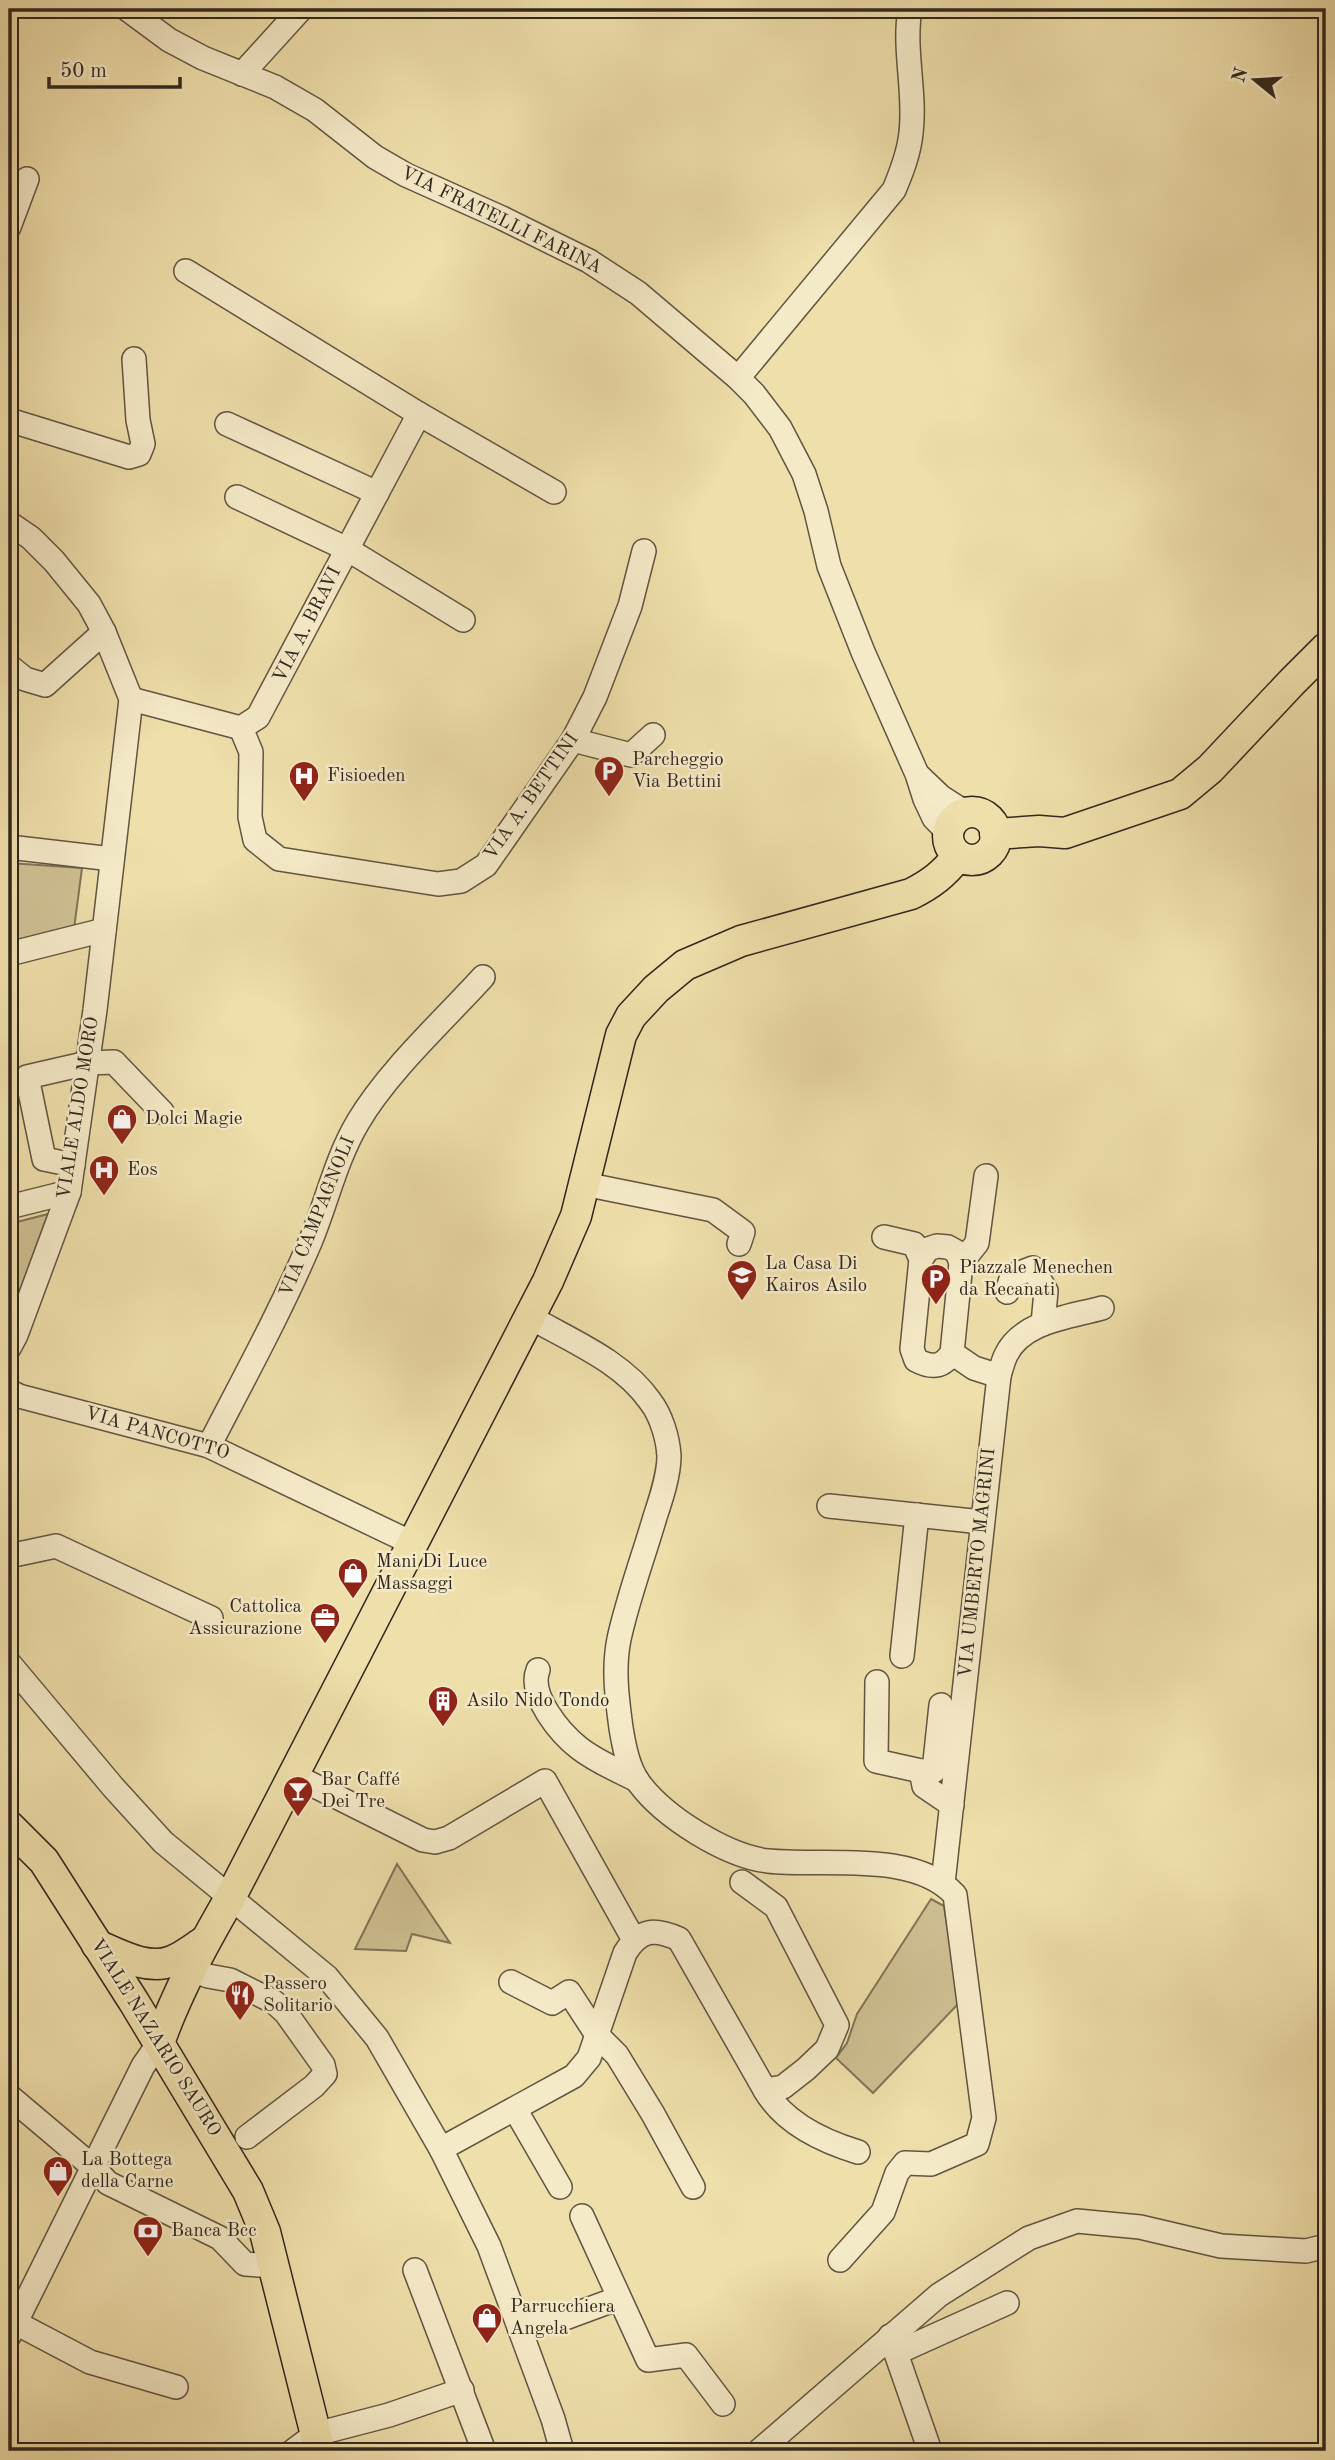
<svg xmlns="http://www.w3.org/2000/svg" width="1335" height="2460" viewBox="0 0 1335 2460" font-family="'Old Standard TT',serif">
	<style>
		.green { fill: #cfc093; stroke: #807458; stroke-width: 2 }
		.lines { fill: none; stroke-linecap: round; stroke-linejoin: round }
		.minor-casing { stroke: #615541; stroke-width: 26 }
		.major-casing { stroke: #32271e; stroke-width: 33 }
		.minor { stroke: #f5eac8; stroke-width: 23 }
		.major { stroke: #efdfab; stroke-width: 30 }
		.labels { text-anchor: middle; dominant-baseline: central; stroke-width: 5; stroke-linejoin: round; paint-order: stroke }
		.street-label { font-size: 19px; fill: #32271e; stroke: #f5eac8 }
		.poi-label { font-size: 19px; fill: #32271e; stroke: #f5eac8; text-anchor: start }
	</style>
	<rect width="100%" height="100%" fill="#efdfab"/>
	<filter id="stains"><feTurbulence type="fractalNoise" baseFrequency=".00286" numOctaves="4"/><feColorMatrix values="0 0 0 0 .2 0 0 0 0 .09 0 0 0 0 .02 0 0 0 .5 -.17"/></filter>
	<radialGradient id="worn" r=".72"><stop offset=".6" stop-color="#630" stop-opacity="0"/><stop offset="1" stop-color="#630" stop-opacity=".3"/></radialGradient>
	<g class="green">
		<polygon points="9,863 82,868 74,929 9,943"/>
		<polygon points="48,1214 9,1321 9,1323 9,1224"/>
		<polygon points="397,1864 450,1943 412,1934 406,1951 355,1949"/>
		<polygon points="931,1899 944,1906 959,2003 873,2093 836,2058 847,2043 857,2014"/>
	</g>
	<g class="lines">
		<g class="minor-casing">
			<g id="minor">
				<polyline points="127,9 169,40 203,58 275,87 315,110 375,157 406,175 502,218 589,261 638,293 738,378 754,394 780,428 804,474 816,511 829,566 863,652 917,774 925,799 934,818 948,832"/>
				<polyline points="242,74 301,9"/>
				<polyline points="9,227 27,179"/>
				<polyline points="186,271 419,414"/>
				<path d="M738,378L894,190C902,171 909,153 911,133C916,92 903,50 910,9"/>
				<polyline points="9,420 129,457 139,454 143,444 138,420 134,359"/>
				<polyline points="227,424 377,493"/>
				<polyline points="237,497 347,549 463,620"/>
				<polyline points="9,523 31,538 54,561 89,604 104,632 131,699 95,1010 69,1192 16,1335 9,1348"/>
				<polyline points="9,666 25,679 45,685 104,632"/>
				<polyline points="131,699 241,728 258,717 419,414 554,492"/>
				<polyline points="241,728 251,752 250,817 255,840 279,859 438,884 461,881 486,865 573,740 595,697 630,606 644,551"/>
				<polyline points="573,740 631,755 653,735"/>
				<polyline points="919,776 941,797 966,813"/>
				<polyline points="9,847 112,859"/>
				<polyline points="9,954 104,930"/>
				<polyline points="73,1165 44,1159 27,1077 88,1063 114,1062 162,1112"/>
				<polyline points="584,1184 713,1210 743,1232 739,1244"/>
				<polyline points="9,1207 69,1192"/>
				<polyline points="884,1237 914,1244 921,1259"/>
				<path d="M937,1246L948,1247L957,1252L961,1263L952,1353C942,1368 931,1368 916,1360L912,1349L921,1259L928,1249Z"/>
				<polyline points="961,1263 977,1243 986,1176"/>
				<polyline points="1007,1292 1012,1276 1033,1268 1046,1291 1043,1324"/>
				<path d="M530,1317C571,1341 622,1361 650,1401C661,1415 668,1438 669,1456C669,1475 661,1499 655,1517C643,1558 628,1598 619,1639C613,1669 617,1698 621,1728C624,1746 628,1768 639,1783C664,1817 726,1856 768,1861C824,1867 914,1850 955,1895L984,2118L977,2144L931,2164L905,2163L897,2173L883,2212L840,2260"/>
				<polyline points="952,1353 974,1368 999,1376"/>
				<polyline points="9,1391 19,1396 209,1446 414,1544"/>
				<path d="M209,1446C244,1378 281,1311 311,1240C327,1201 336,1159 358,1122C388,1071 443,1021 483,977"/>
				<polyline points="829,1506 982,1522"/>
				<polyline points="9,1556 56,1546 211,1618"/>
				<polyline points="902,1656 917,1515"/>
				<polyline points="9,1663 113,1787 163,1842 327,1977 377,2038 441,2149 489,2246 553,2419 562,2451"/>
				<path d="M538,1670C528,1695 560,1733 579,1748C597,1762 617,1770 637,1780"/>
				<polyline points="877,1682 876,1761 921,1771"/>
				<polyline points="941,1705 934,1771 921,1771 924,1786 952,1805"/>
				<polyline points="293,1775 423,1840 435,1842 449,1838 545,1781 634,1940"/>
				<path d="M943,1883L999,1376C1001,1369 1003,1361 1006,1355C1022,1321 1070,1317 1102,1308"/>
				<polyline points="177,1964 208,1976 230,1980 274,2002 286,2013 323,2065 325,2074 314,2086 247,2137"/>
				<polyline points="511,1982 552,2003 569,1992 597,2035 617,2055 653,2114 693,2187"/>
				<path d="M765,2090C784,2123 822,2141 858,2152"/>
				<polyline points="9,2096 93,2167 108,2183 220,2238 245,2264 274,2266"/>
				<polyline points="515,2109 560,2187"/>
				<path d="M441,2149L574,2076L589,2058L625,1953C640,1929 654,1928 679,1939L765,2090L783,2087L806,2069L827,2049L837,2025L776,1907L742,1882"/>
				<polyline points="582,2216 648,2360 686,2355 723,2404"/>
				<polyline points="415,2270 484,2451"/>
				<polyline points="16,2323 90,2362 176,2387"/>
				<polyline points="519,2327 565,2318 619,2298"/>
				<polyline points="9,2336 143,2066 159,2043"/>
				<polyline points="890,2336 930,2451"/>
				<polyline points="896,2353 1007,2303"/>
				<polyline points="293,2451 316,2434 389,2415 462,2390"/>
				<polyline points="759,2451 939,2295 1029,2238 1077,2221 1140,2227 1221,2246 1306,2251 1326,2246"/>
			</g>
		</g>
		<g class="major-casing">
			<g id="major">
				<circle cx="972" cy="836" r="24"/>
				<polyline points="995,834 1039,831 1065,833 1180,794 1210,769 1292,682 1326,648"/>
				<polyline points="9,1826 44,1861 134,2002 248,2191 265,2232 320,2451"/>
				<path d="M97,1945C118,1954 148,1971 172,1961C183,1957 194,1948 205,1941"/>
				<path d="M159,2043C177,1992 203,1945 230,1898L548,1281L576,1216L621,1035L631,1016L656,989L685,965L741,941L911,894C931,884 944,874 958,856"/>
			</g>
		</g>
		<use href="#minor" class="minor"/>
		<use href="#major" class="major"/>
	</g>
	<defs>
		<g id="parking-pin" transform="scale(1.575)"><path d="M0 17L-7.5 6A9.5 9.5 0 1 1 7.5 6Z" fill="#8f2418" stroke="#f5eac8"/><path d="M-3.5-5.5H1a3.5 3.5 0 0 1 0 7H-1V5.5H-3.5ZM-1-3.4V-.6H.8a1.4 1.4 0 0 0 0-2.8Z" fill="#fff"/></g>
		<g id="hospital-pin" transform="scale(1.575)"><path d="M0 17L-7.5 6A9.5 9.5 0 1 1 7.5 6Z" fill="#8f2418" stroke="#f5eac8"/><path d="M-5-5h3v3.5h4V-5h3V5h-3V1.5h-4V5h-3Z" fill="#fff"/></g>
		<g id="shop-pin" transform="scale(1.575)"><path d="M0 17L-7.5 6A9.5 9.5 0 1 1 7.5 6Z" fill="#8f2418" stroke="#f5eac8"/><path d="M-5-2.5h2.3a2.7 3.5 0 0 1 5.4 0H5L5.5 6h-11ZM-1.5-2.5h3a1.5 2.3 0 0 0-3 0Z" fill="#fff"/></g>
		<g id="school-pin" transform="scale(1.575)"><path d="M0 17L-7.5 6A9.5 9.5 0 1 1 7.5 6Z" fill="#8f2418" stroke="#f5eac8"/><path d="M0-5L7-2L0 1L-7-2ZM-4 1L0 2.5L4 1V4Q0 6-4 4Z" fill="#fff"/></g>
		<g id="office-pin" transform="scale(1.575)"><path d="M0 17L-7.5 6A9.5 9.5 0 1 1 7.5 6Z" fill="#8f2418" stroke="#f5eac8"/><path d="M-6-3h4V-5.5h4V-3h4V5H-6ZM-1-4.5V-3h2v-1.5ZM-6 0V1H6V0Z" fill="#fff"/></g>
		<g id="building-pin" transform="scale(1.575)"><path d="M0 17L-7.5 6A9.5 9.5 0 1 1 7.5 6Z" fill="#8f2418" stroke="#f5eac8"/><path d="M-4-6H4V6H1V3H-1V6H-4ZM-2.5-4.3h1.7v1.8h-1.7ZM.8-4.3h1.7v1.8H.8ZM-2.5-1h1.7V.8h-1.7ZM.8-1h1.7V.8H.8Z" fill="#fff"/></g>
		<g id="bar-pin" transform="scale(1.575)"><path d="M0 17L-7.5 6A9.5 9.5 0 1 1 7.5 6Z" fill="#8f2418" stroke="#f5eac8"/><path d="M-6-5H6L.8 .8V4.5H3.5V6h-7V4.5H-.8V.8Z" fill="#fff"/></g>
		<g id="restaurant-pin" transform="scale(1.575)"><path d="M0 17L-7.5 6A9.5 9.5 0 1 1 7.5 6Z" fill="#8f2418" stroke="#f5eac8"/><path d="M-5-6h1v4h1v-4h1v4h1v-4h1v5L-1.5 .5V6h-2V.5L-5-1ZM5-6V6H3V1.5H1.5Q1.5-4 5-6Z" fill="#fff"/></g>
		<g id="bank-pin" transform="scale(1.575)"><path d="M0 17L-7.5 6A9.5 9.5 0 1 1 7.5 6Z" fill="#8f2418" stroke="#f5eac8"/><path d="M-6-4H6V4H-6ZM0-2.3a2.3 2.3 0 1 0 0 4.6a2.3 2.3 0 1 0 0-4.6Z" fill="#fff"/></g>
	</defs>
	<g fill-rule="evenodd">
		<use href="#parking-pin" x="609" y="771"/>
		<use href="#hospital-pin" x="304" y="776"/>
		<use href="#shop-pin" x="122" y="1119"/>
		<use href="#hospital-pin" x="104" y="1170"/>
		<use href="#school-pin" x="742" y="1275"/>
		<use href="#parking-pin" x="936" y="1279"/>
		<use href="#shop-pin" x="353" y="1573"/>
		<use href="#office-pin" x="325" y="1618"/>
		<use href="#building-pin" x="443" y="1701"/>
		<use href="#bar-pin" x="298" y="1791"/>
		<use href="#restaurant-pin" x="240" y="1995"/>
		<use href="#shop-pin" x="58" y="2171"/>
		<use href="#bank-pin" x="148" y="2231"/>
		<use href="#shop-pin" x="487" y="2318"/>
	</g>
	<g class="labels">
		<g class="street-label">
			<text transform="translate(501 221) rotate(26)">VIA FRATELLI FARINA</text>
			<text transform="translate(308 625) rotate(-63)">VIA A. BRAVI</text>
			<text transform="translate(532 797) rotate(-55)">VIA A. BETTINI</text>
			<text transform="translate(79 1108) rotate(-81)">VIALE ALDO MORO</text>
			<text transform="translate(318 1217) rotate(-68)">VIA CAMPAGNOLI</text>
			<text transform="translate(157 1434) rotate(16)">VIA PANCOTTO</text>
			<text transform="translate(978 1563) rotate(-84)">VIA UMBERTO MAGRINI</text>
			<text transform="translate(155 2038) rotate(58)">VIALE NAZARIO SAURO</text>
		</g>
		<g class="poi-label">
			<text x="632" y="760">Parcheggio<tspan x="632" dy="22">Via Bettini</tspan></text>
			<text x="327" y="776">Fisioeden</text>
			<text x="145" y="1119">Dolci Magie</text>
			<text x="127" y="1170">Eos</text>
			<text x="765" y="1264">La Casa Di<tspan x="765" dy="22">Kairos Asilo</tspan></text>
			<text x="959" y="1268">Piazzale Menechen<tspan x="959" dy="22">da Recanati</tspan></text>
			<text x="376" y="1562">Mani Di Luce<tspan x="376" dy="22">Massaggi</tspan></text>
			<text x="302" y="1607" text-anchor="end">Cattolica<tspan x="302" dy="22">Assicurazione</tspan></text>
			<text x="466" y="1701">Asilo Nido Tondo</text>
			<text x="321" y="1780">Bar Caffé<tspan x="321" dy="22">Dei Tre</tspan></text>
			<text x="263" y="1984">Passero<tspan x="263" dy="22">Solitario</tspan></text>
			<text x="81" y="2160">La Bottega<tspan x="81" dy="22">della Carne</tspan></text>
			<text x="171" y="2231">Banca Bcc</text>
			<text x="510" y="2307">Parrucchiera<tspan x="510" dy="22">Angela</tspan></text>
		</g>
	</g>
	<rect width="1335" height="2460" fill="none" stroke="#efdfab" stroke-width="35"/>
	<rect x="10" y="10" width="1314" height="2439" fill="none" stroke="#32271e" stroke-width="3.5"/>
	<rect x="18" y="18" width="1300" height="2425" fill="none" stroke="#32271e" stroke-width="2"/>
	<g transform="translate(1255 80) rotate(288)" stroke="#f5eac8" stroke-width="5" paint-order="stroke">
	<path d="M0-5L12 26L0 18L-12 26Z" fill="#32271e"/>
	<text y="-10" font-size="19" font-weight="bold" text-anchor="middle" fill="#32271e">N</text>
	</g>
	<path d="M49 77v10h131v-10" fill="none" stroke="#32271e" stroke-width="3.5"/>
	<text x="60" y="77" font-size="21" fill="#32271e" stroke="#f5eac8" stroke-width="5" paint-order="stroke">50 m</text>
	<rect width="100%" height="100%" filter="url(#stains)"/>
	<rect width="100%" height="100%" fill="url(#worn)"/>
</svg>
